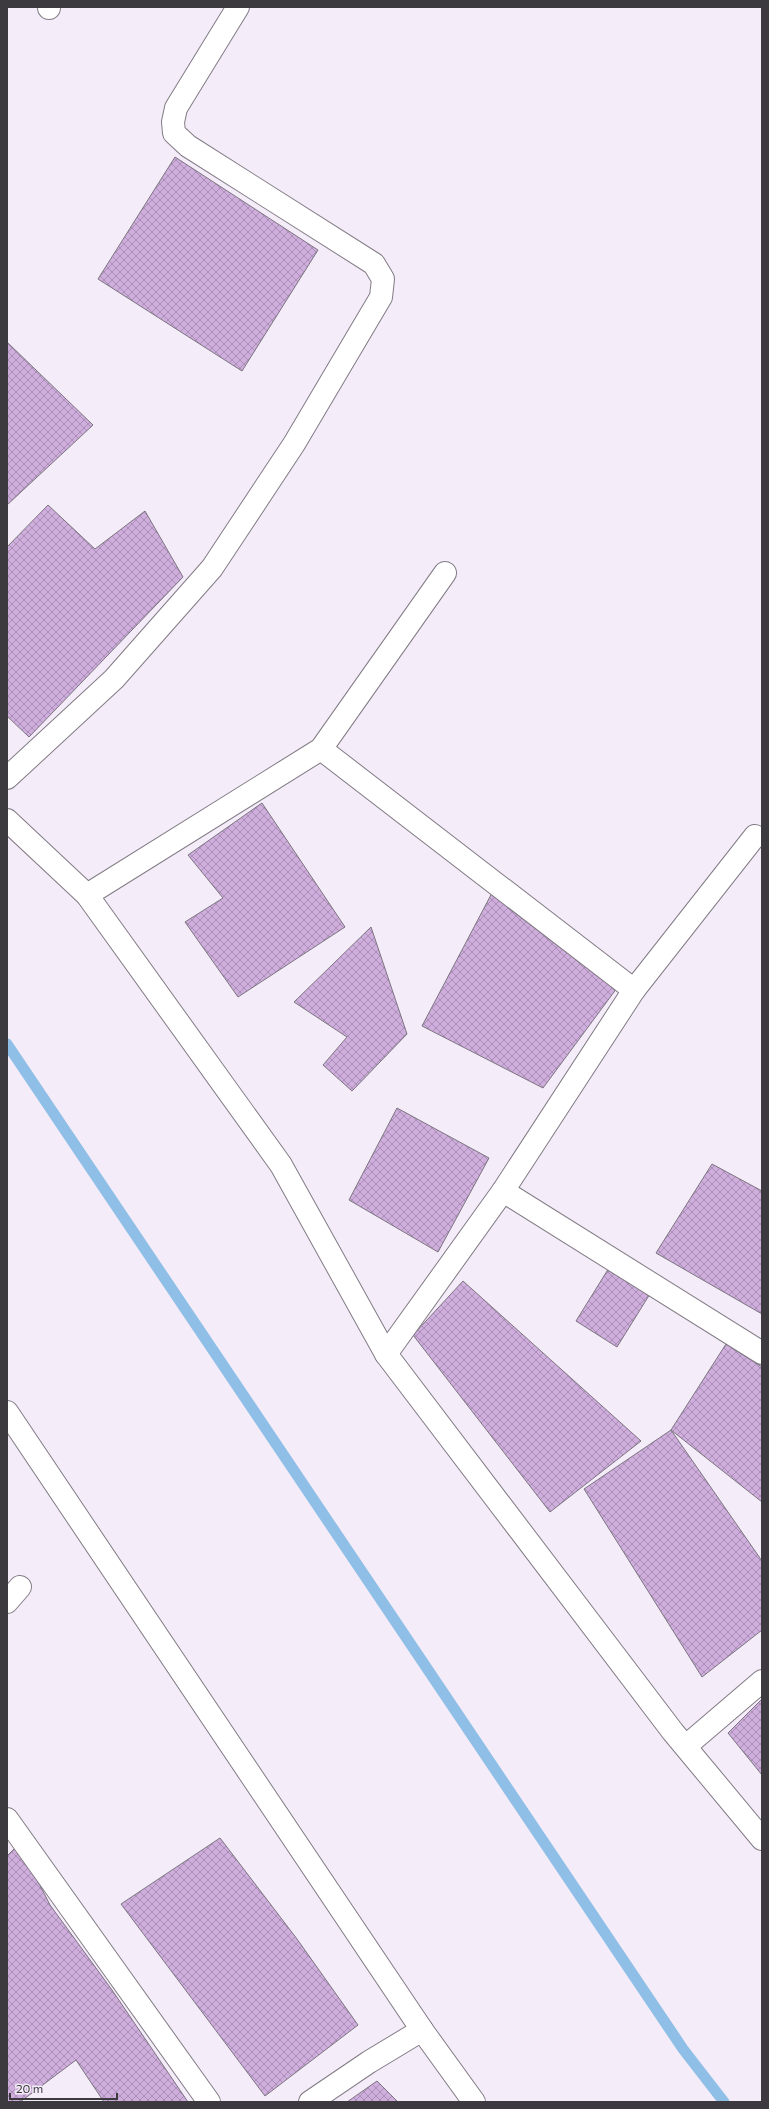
<svg xmlns="http://www.w3.org/2000/svg" width="769" height="2109" viewBox="0 0 769 2109" font-family="Commissioner,sans-serif">
	<style>
		.lines { fill: none; stroke-linecap: round; stroke-linejoin: round }
		.stream { stroke: #8fbfe6; stroke-width: 11 }
		.building { fill: url(#building-cross-hatch); stroke: #7b757f }
		.street-casing { stroke: #827b85; stroke-width: 24 }
		.street { stroke: #fff; stroke-width: 22 }
	</style>
	<defs>
		<pattern id="building-cross-hatch" width="8" height="8" patternUnits="userSpaceOnUse"><rect width="8" height="8" fill="#cfaede"/><path d="M0 0l8 8M0 8l8-8" fill="none" stroke="#a98fb5"/></pattern>
	</defs>
	<rect width="100%" height="100%" fill="#f4ecf8"/>
	<g class="lines">
		<polyline class="stream" points="7,1044 683,2049 724,2102"/>
	</g>
	<g class="building">
		<polygon points="175,157 318,250 242,371 98,279"/>
		<polygon points="7,342 93,425 7,505"/>
		<polygon points="48,505 95,549 145,511 183,577 29,737 7,716 7,547"/>
		<polygon points="262,803 345,927 238,997 185,922 223,898 188,855"/>
		<polygon points="493,891 617,988 543,1088 422,1026"/>
		<polygon points="371,927 407,1034 352,1091 323,1065 347,1037 294,1002"/>
		<polygon points="397,1108 489,1158 438,1252 349,1200"/>
		<polygon points="712,1164 762,1191 762,1314 656,1253"/>
		<polygon points="612,1263 653,1289 617,1347 576,1321"/>
		<polygon points="463,1281 641,1441 550,1512 413,1335"/>
		<polygon points="726,1344 762,1367 762,1502 671,1430"/>
		<polygon points="671,1430 762,1561 762,1630 702,1677 584,1489"/>
		<polygon points="762,1699 762,1775 728,1733"/>
		<polygon points="220,1838 297,1939 358,2025 265,2096 121,1904"/>
		<polygon points="19,1844 50,1905 112,1990 188,2102 104,2102 76,2060 20,2102 7,2102 7,1856"/>
		<polygon points="377,2081 398,2102 347,2102"/>
	</g>
	<g class="lines">
		<g class="street-casing">
			<g id="street">
				<polyline points="49,8 49,7"/>
				<polyline points="321,749 634,990"/>
				<polyline points="7,778 114,679 212,568 294,444 381,297 383,279 374,264 188,146 174,133 173,122 176,108 238,7"/>
				<polyline points="7,820 87,895 281,1165 386,1354 673,1732 762,1839"/>
				<polyline points="87,895 321,749 445,573"/>
				<polyline points="503,1191 634,990 755,836"/>
				<polyline points="386,1354 503,1191 762,1353"/>
				<polyline points="7,1412 422,2030 474,2102"/>
				<polyline points="7,1602 20,1587"/>
				<polyline points="686,1746 762,1681"/>
				<polyline points="7,1819 209,2102"/>
				<polyline points="310,2102 369,2062 422,2030"/>
			</g>
		</g>
		<use href="#street" class="street"/>
	</g>
	<rect width="769" height="2109" fill="none" stroke="#3d3a3f" stroke-width="16"/>
	<path d="M10 2093v6h107v-6" fill="none" stroke="#3d3a3f" stroke-width="2"/>
	<text x="16" y="2093" font-size="12" fill="#3d3a3f" stroke="#f4ecf8" stroke-width="3" paint-order="stroke">20 m</text>
</svg>
